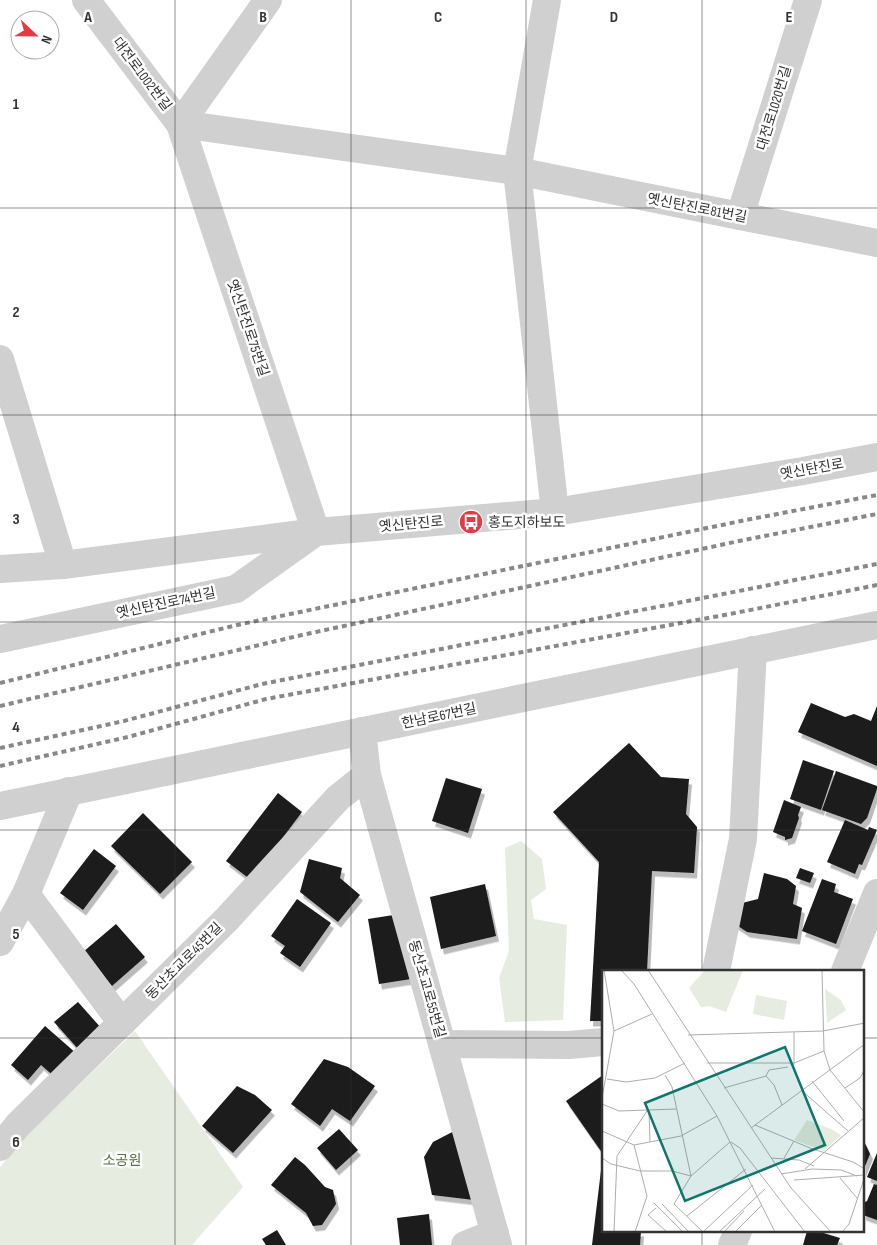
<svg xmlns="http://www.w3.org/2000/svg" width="877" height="1245" viewBox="0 0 877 1245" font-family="'Sofia Sans Condensed','Noto Sans KR',sans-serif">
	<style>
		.green { fill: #e6ecdf }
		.building { fill: #1a1a1a; filter: url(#shadow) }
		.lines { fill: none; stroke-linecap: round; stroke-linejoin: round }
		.minor { stroke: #d0d0d0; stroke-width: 28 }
		.rail { stroke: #888; stroke-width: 4; stroke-dasharray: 5 4; stroke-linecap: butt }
		.grid { fill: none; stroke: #333; stroke-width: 1; stroke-opacity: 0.55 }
		.labels { text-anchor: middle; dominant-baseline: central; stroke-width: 5; stroke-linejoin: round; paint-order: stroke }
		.street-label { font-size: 14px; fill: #333; stroke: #fff }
		.poi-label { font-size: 14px; fill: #333; stroke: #fff; text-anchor: start }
		.park-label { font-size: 14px; fill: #56703f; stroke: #fff }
		.inset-road { fill: none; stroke: #adadad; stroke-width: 1 }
		.view { fill: #0f766e; fill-opacity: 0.15; stroke: #0f766e; stroke-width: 2.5 }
		.inset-edge { fill: none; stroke: #333; stroke-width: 2.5 }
		.grid-label { font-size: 16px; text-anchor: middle; font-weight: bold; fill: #333; stroke: #fff; stroke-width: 5; stroke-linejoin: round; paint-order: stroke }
	</style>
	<defs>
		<filter id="shadow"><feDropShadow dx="3" dy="5.5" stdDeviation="0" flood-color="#0004"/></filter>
	</defs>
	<rect width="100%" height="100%" fill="#fff"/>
	<g class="green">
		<polygon points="521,841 542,859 546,889 531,900 534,919 567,925 563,1020 505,1022 499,978 509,951 505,848"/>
		<polygon points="135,1031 243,1187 192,1245 0,1245 0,1167 22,1140"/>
	</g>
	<g class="building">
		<polygon points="811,703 845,717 854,714 871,721 877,706 877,766 798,732"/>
		<polygon points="629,743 661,777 689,779 686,814 697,827 694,873 652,871 647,971 603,971 603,1021 590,1021 599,862 553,812"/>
		<polygon points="803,760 834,771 821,810 790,799"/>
		<polygon points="836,771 877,786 877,789 867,818 861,824 822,810"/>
		<polygon points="446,778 482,789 468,833 432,821"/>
		<polygon points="278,793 302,812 251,880 226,861"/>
		<polygon points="784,800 801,807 798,815 799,818 792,838 785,840 785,837 773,832"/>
		<polygon points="143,813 192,862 160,894 111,846"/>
		<polygon points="845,820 868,830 869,827 877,830 862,865 859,864 855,874 827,862"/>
		<polygon points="94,849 116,866 83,910 60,893"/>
		<polygon points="309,859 342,868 340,878 360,895 338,922 300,892"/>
		<polygon points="800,868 814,873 810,883 796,878"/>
		<polygon points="764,873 787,879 796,886 793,904 802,908 797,939 747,932 735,924 738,904 758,899"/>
		<polygon points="822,879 836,884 834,892 853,899 836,944 802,931"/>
		<polygon points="485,884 496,936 441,949 430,897"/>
		<polygon points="297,899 331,923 300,967 280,953 285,946 271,936"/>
		<polygon points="400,914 411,979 379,984 368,919"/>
		<polygon points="116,924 145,957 112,986 83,952"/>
		<polygon points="78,1002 102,1029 79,1050 54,1022"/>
		<polygon points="45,1026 77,1054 56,1078 41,1065 28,1080 11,1065"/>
		<polygon points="324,1059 348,1067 375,1086 350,1121 332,1109 320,1126 291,1104"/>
		<polygon points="603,1075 603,1154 566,1101"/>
		<polygon points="237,1086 255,1095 272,1110 233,1153 202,1126"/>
		<polygon points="460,1128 474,1200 432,1195 424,1157 433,1142"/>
		<polygon points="339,1129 358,1150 336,1170 317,1148"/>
		<polygon points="863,1139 870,1154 863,1171"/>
		<polygon points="877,1153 877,1181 867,1177"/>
		<polygon points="295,1157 305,1165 325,1187 333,1190 336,1204 322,1225 313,1226 306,1213 271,1185"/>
		<polygon points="602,1162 603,1162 603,1231 641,1231 640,1245 592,1245"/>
		<polygon points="874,1184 877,1185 877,1220 863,1215 863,1203 867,1201"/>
		<polygon points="429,1214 432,1245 400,1245 397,1218"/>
		<polygon points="277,1230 286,1245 266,1245 262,1239"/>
		<polygon points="807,1231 817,1231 840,1238 837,1245 803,1245"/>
	</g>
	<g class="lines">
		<g class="minor">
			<polyline points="86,0 180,124 316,532"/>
			<polyline points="547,0 517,171 555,512"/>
			<polyline points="180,124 517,171 740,216 877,243"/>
			<polyline points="180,124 268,0"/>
			<polyline points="740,216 808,0"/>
			<polyline points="0,359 63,565"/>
			<polyline points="0,569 63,565 316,532 555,512 803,471 877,457"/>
			<polyline points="0,639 236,589 313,534"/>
			<polyline points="362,731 367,775 498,1245"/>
			<polyline points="0,806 877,625"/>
			<polyline points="26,894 122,1023"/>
			<polyline points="0,942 26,894 69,791"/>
			<polyline points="716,971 743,839 753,650"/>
			<polyline points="845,971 877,893"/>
			<polyline points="442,1044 569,1045 603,1042"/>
			<polyline points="0,1147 18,1125 227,919 338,798 367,775"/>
			<polyline points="465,1245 495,1233"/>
			<polyline points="732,1245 738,1231"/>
		</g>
		<g class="rail">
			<polyline points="0,683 237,625 746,520 877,495"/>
			<polyline points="0,706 302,635 739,541 877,514"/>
			<polyline points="0,748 124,721 262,684 877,564"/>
			<polyline points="0,766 128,737 266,699 730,614 877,585"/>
		</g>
	</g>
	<path class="grid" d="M175,0V1245M351,0V1245M526,0V1245M702,0V971M0,208H877M0,415H877M0,622H877M0,830H877M0,1038H603M863,1038H877M702,1231V1245"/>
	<defs>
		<g id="bus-disc" transform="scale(1.25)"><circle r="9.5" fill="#e63946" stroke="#fff"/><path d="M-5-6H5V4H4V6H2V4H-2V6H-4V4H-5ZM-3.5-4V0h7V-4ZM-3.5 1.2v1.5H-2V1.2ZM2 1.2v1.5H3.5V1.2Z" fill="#fff"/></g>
	</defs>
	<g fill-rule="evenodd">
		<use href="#bus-disc" x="471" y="522"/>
	</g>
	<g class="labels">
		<g class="street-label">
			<text transform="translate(142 74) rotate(53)">대전로1002번길</text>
			<text transform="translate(774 108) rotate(-73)">대전로1020번길</text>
			<text transform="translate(697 208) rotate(11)">옛신탄진로81번길</text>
			<text transform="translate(248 328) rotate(71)">옛신탄진로75번길</text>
			<text transform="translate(812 469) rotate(-10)">옛신탄진로</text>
			<text transform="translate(411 524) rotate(-5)">옛신탄진로</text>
			<text transform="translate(166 603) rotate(-12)">옛신탄진로74번길</text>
			<text transform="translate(439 716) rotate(-12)">한남로67번길</text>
			<text transform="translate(184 961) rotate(-45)">동산초교로45번길</text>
			<text transform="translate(427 989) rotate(74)">동산초교로55번길</text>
		</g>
		<g class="poi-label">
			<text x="488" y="522">홍도지하보도</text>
		</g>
		<g class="park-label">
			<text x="122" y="1160">소공원</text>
		</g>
	</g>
	<g transform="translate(602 970)">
		<rect width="262" height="262" fill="#fff"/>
		<path d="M103,0H141L124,42L107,36L99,37L87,18ZM223,19L239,30L244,40L225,53ZM154,25L185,31L182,50L151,44ZM205,150L229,159L239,165L222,181L192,170Z" fill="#e6ecdf"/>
		<path class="inset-road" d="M19,0L32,14L115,146L173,262M46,0L189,218L229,262M220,0L222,81L228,100L263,143M12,61L50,44M192,62V95M86,65L221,61L263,53M105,93H192L222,81M63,105L70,117L89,206M5,109L24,112L53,108L83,93M210,111L242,151M122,118L164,106M243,118L258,108L263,99M199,120L246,161M0,128L12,61L2,0M0,134L17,141L74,139M180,135L172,115L164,106L167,100L186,97M47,141L48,172M153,155L208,178L251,192L263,199M149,158L263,74M0,161L32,175L79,166L115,146M129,172L138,178L203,262M32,175L45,226L33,262M0,188L9,194L38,201H70L89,206M169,188L197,190L212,196M182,188L192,171M203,199L263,147M179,204L210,199L239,200L255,206M238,208L255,228M192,210L263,205M52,233L81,262M60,234L87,262M72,234L89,206L128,172M72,234L101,262M54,238L46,245L65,262M85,246L144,199M12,262L15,186L45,141M101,262L151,215M117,262L163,219M122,262L142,241M133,262L160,235M240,262L247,254L263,206"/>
		<path class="view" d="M183,77L223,175L83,231L43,133Z"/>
		<rect width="262" height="262" class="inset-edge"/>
	</g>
	<g class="grid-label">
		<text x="88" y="22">A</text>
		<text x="263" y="22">B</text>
		<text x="438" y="22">C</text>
		<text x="614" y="22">D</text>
		<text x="789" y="22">E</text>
		<text x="16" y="109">1</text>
		<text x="16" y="317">2</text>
		<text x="16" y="524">3</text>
		<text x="16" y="732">4</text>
		<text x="16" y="939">5</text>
		<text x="16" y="1147">6</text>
	</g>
	<g transform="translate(35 35) rotate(112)"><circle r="24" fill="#ffffff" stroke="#adadad"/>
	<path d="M0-4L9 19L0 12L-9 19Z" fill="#e63946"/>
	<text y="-8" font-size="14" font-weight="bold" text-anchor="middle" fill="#333333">N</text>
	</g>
</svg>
